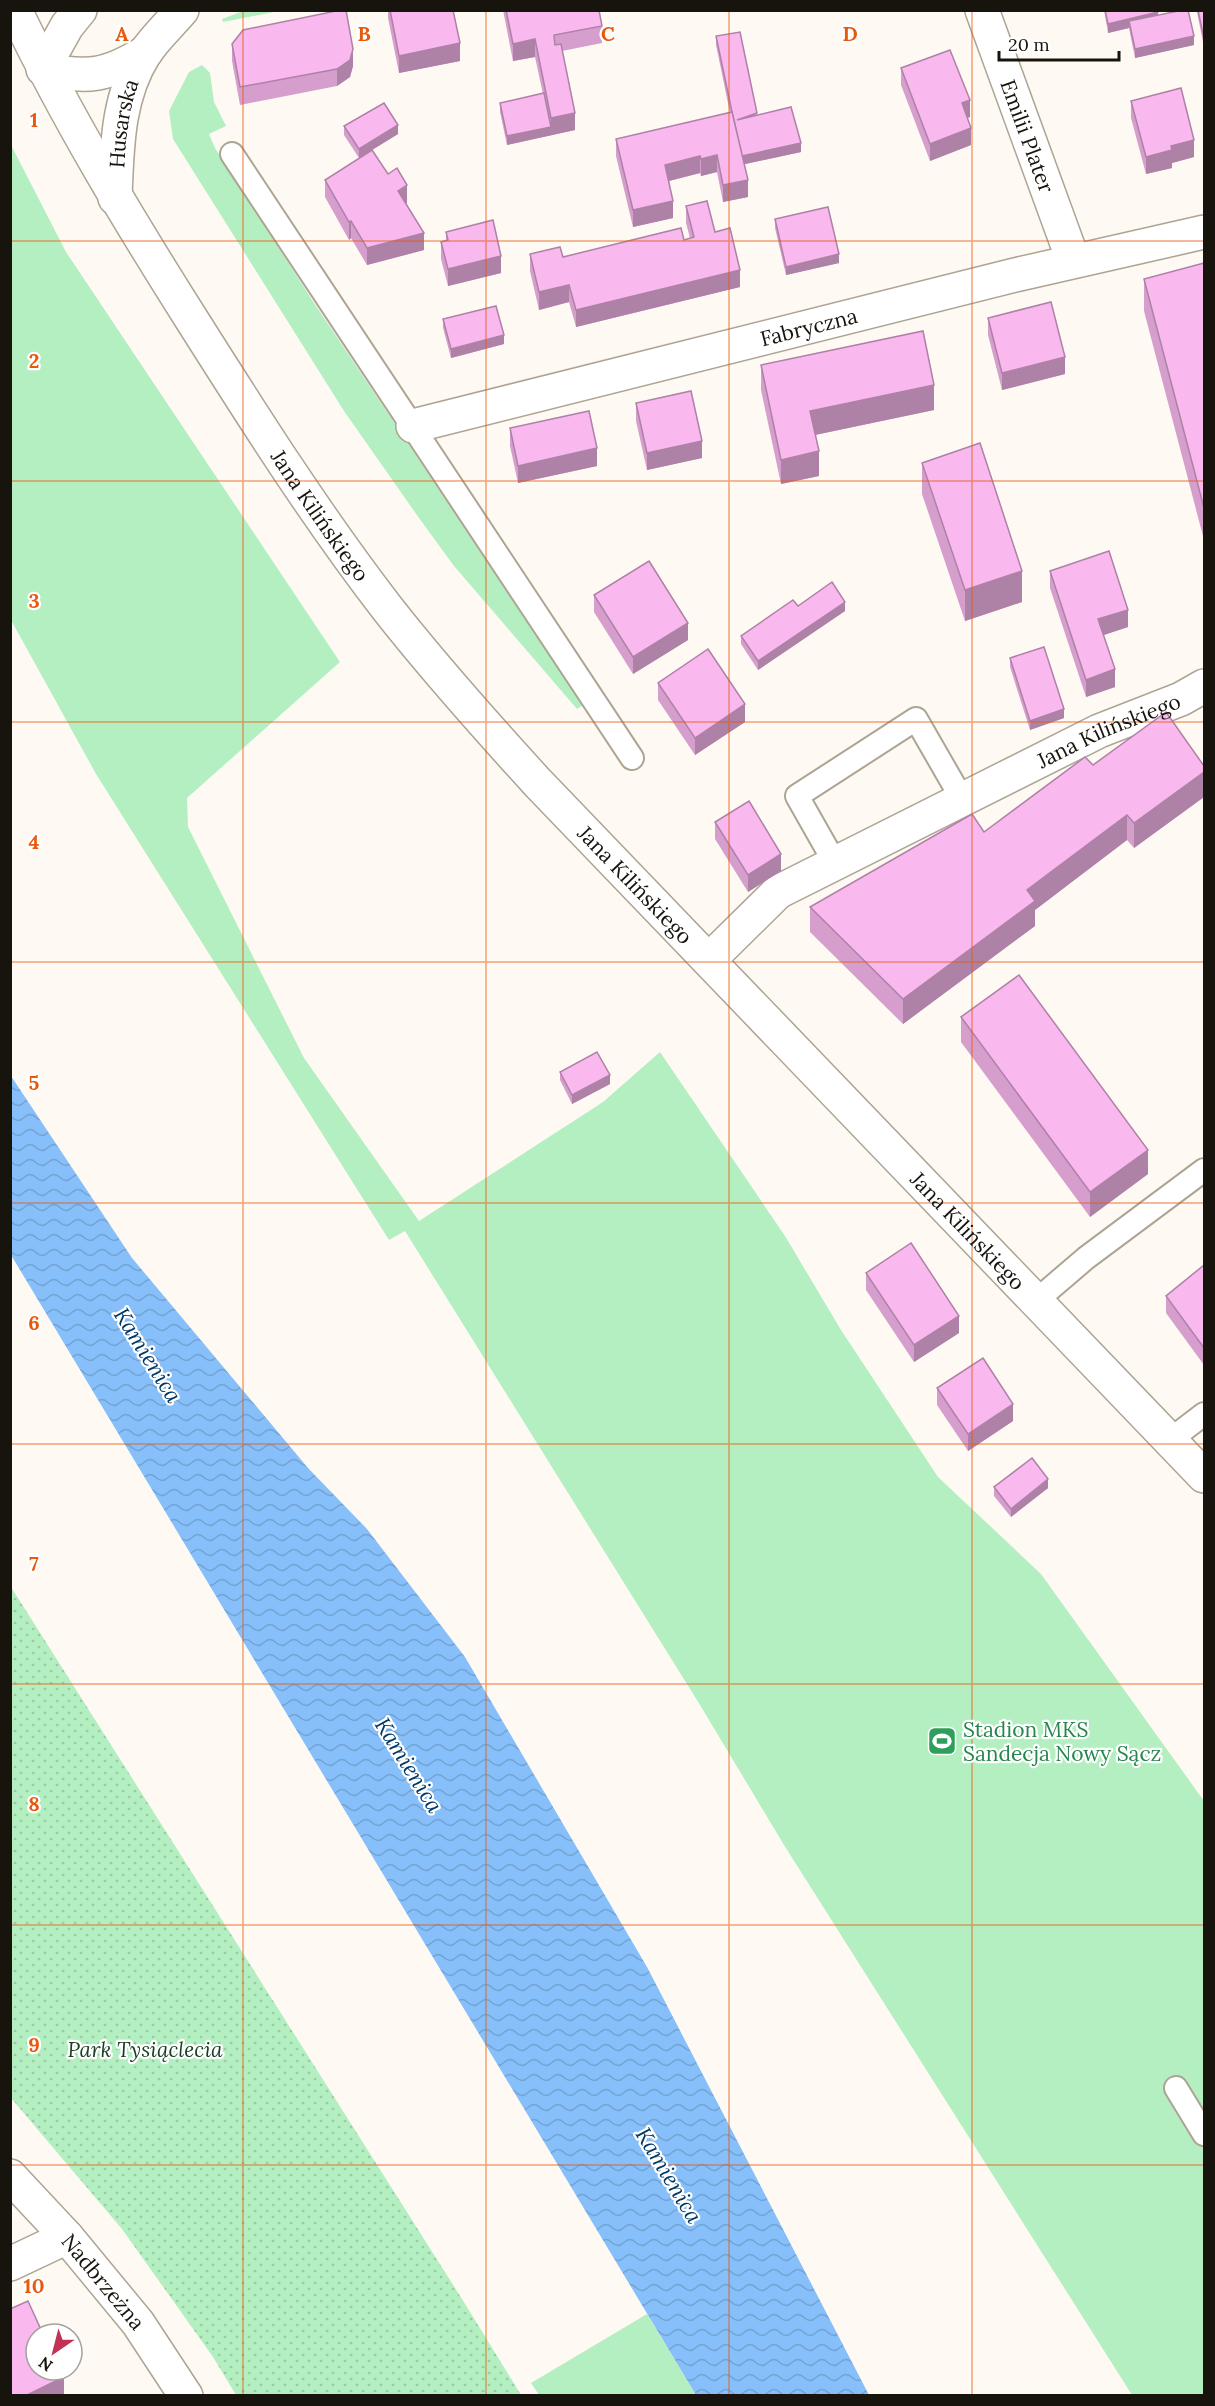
<svg xmlns="http://www.w3.org/2000/svg" width="1215" height="2406" viewBox="0 0 1215 2406" font-family="Lora,serif">
	<style>
		.grass { fill: #b3efc0 }
		.park { fill: url(#park-dots) }
		.water { fill: url(#water-waves) }
		.lines { fill: none; stroke-linecap: round; stroke-linejoin: round }
		.service-casing { stroke: #ada493; stroke-width: 26 }
		.minor-casing { stroke: #ada493; stroke-width: 36 }
		.tertiary-casing { stroke: #ada493; stroke-width: 36 }
		.secondary-casing { stroke: #ada493; stroke-width: 36 }
		.service { stroke: #fff; stroke-width: 22 }
		.minor { stroke: #fff; stroke-width: 33 }
		.tertiary { stroke: #fff; stroke-width: 33 }
		.secondary { stroke: #fff; stroke-width: 33 }
		.wall { fill: #d69ecd }
		.shaded-wall { fill: #ae81a7 }
		.building { fill: #f9b8ee; stroke: #ae81a7; stroke-width: 1.5 }
		.grid { fill: none; stroke: #e8590c; stroke-width: 1.5; stroke-opacity: 0.55 }
		.labels { text-anchor: middle; dominant-baseline: central; stroke-width: 4.5; stroke-linejoin: round; paint-order: stroke }
		.street-label { font-size: 21px; fill: #17140d; stroke: #fff }
		.leisure-label { font-size: 21px; fill: #27864d; stroke: #fff; text-anchor: start }
		.park-label { font-size: 21px; font-style: italic; fill: #183d23; stroke: #fff }
		.water-label { font-size: 22px; font-style: italic; fill: #003966; stroke: #fff }
		.grid-label { font-size: 20px; text-anchor: middle; font-weight: bold; fill: #e8590c; stroke: #fff; stroke-width: 4.5; stroke-linejoin: round; paint-order: stroke }
	</style>
	<defs>
		<pattern id="park-dots" width="8" height="8" patternUnits="userSpaceOnUse" patternTransform="scale(1.5)"><rect width="8" height="8" fill="#b3efc0"/><path d="M2 2h.1M6 6h.1" fill="none" stroke="#99cca4" stroke-width="1.8" stroke-linecap="round"/></pattern>
		<pattern id="water-waves" width="16" height="10" patternUnits="userSpaceOnUse" patternTransform="scale(1.5)"><rect width="16" height="10" fill="#86bff9"/><path d="M0 5q4-4 8 0t8 0" fill="none" stroke="#73a3d4"/></pattern>
	</defs>
	<rect width="100%" height="100%" fill="#fefaf3"/>
	<g class="grass">
		<polygon points="243,11 243,10 279,11 223,22 222,19"/>
		<polygon points="202,65 210,73 214,102 226,126 209,134 215,148 312,300 583,705 577,709 454,566 419,518 344,411 173,139 169,111 189,72"/>
		<polygon points="10,143 66,252 340,662 187,798 188,827 304,1058 419,1221 603,1102 660,1052 785,1236 841,1330 938,1477 1041,1574 1204,1801 1204,2395 1132,2395 784,1845 700,1705 405,1231 389,1240 96,774 11,620"/>
		<polygon points="647,2314 696,2395 539,2395 531,2383"/>
	</g>
	<polygon class="park" points="11,1587 462,2299 521,2395 236,2395 213,2357 122,2229 11,2098"/>
	<polygon class="water" points="11,1076 132,1258 308,1468 367,1529 465,1657 647,1967 869,2395 696,2395 11,1255"/>
	<g class="lines">
		<g class="service-casing">
			<g id="service">
				<polyline points="232,154 632,758"/>
				<polyline points="835,863 797,796 916,719 962,799"/>
				<polyline points="1037,1300 1086,1258 1204,1170"/>
				<polyline points="1170,1440 1204,1414"/>
				<polyline points="1176,2088 1204,2134"/>
			</g>
		</g>
		<g class="minor-casing">
			<g id="minor">
				<path id="s1" d="M982,10L1073,260"/>
				<path id="s2" d="M413,426L1015,275L1204,232"/>
				<path id="s3" d="M709,960L778,892L1099,731L1181,699L1204,686"/>
				<polyline points="10,2264 67,2237"/>
			</g>
		</g>
		<g class="tertiary-casing">
			<g id="tertiary">
				<path d="M80,10L67,26L43,69C88,79 107,76 146,52"/>
				<path id="s4" d="M115,198C117,148 117,97 145,53C155,38 170,24 182,10"/>
				<path id="s5" d="M10,2176L67,2237L138,2323L186,2396"/>
			</g>
		</g>
		<g class="secondary-casing">
			<g id="secondary">
				<path id="s6" d="M15,10C67,118 128,219 192,320C254,418 316,516 387,608C434,668 485,725 537,782L1204,1476"/>
			</g>
		</g>
		<use href="#service" class="service"/>
		<use href="#minor" class="minor"/>
		<use href="#tertiary" class="tertiary"/>
		<use href="#secondary" class="secondary"/>
	</g>
	<g class="wall">
		<polygon points="388,10 453,10 460,61 399,73 388,18"/>
		<polygon points="503,10 599,10 602,26 602,43 562,51 575,130 507,145 500,112 500,103 543,94 535,57 513,61"/>
		<polygon points="1104,10 1157,10 1158,16 1194,45 1135,58 1129,28 1108,33"/>
		<polygon points="1197,10 1204,10 1204,47 1197,12"/>
		<polygon points="716,36 757,115 801,152 744,164 748,197 723,202 717,172 701,176 700,173 669,181 673,218 633,227 616,156 616,139 730,113 716,45"/>
		<polygon points="232,44 353,66 350,77 337,86 240,105 232,61"/>
		<polygon points="901,68 970,117 967,118 971,145 930,161 901,85"/>
		<polygon points="1131,101 1194,157 1172,163 1172,168 1146,174 1131,118"/>
		<polygon points="344,126 398,134 359,158 344,135"/>
		<polygon points="325,180 407,203 406,204 424,250 367,265 351,238 349,240 325,197"/>
		<polygon points="686,206 715,232 740,287 576,327 569,302 539,310 530,271 530,254 563,257 684,240 690,238 686,223"/>
		<polygon points="775,219 839,263 786,275 775,228"/>
		<polygon points="446,232 501,273 448,286 441,259 441,242 446,241"/>
		<polygon points="1204,263 1204,540 1144,311 1144,279"/>
		<polygon points="988,318 1065,374 1002,390 988,335"/>
		<polygon points="443,319 504,344 451,358 443,328"/>
		<polygon points="761,365 934,410 815,435 819,476 781,484 761,390"/>
		<polygon points="636,403 702,458 647,470 636,421"/>
		<polygon points="510,428 597,466 518,483 510,446"/>
		<polygon points="922,463 1022,602 965,621 922,494"/>
		<polygon points="1050,571 1128,627 1103,635 1115,687 1086,697 1050,588"/>
		<polygon points="594,595 688,640 633,674 594,612"/>
		<polygon points="798,606 845,611 758,670 741,644 741,636"/>
		<polygon points="1010,658 1064,718 1030,730 1010,667"/>
		<polygon points="658,683 745,722 695,755 658,700"/>
		<polygon points="1093,765 1204,766 1204,797 1134,848 1127,840 1035,910 1035,926 903,1024 810,932 810,907 984,832"/>
		<polygon points="715,822 781,871 748,892 715,839"/>
		<polygon points="961,1017 1148,1174 1090,1217 961,1042"/>
		<polygon points="560,1072 610,1084 572,1104 560,1080"/>
		<polygon points="1204,1265 1204,1365 1166,1313 1166,1296"/>
		<polygon points="866,1273 959,1333 914,1362 866,1290"/>
		<polygon points="937,1388 1013,1421 968,1451 937,1405"/>
		<polygon points="994,1487 1048,1488 1011,1517 994,1496"/>
	</g>
	<g class="shaded-wall">
		<polygon points="1158,12 1158,21 1129,21 1129,28 1108,33 1108,24"/>
		<polygon points="1194,36 1194,45 1135,58 1135,49"/>
		<polygon points="535,39 535,57 513,61 513,44"/>
		<polygon points="460,43 460,61 399,73 399,56"/>
		<polygon points="353,49 353,66 350,77 337,86 337,69"/>
		<polygon points="970,100 970,117 962,120 962,103"/>
		<polygon points="575,113 575,130 507,145 507,136 551,127 551,118"/>
		<polygon points="398,125 398,134 359,158 359,149"/>
		<polygon points="971,128 971,145 930,161 930,144"/>
		<polygon points="1194,140 1194,157 1172,163 1172,168 1146,174 1146,157 1171,146"/>
		<polygon points="801,143 801,152 741,165 741,156"/>
		<polygon points="717,155 717,172 701,176 701,159"/>
		<polygon points="700,156 700,173 665,182 665,165"/>
		<polygon points="748,180 748,197 723,202 723,185"/>
		<polygon points="407,185 407,203 398,208 398,191"/>
		<polygon points="673,201 673,218 633,227 633,210"/>
		<polygon points="351,221 351,238 349,240 349,222"/>
		<polygon points="424,233 424,250 367,265 367,248"/>
		<polygon points="839,254 839,263 786,275 786,267"/>
		<polygon points="501,256 501,273 448,286 448,269"/>
		<polygon points="740,270 740,287 576,327 576,310"/>
		<polygon points="569,285 569,302 539,310 539,292"/>
		<polygon points="504,335 504,344 451,358 451,349"/>
		<polygon points="1065,357 1065,374 1002,390 1002,373"/>
		<polygon points="934,385 934,410 810,436 810,411"/>
		<polygon points="702,441 702,458 647,470 647,453"/>
		<polygon points="597,448 597,466 518,483 518,466"/>
		<polygon points="819,451 819,476 781,484 781,460"/>
		<polygon points="1022,571 1022,602 965,621 965,590"/>
		<polygon points="845,602 845,611 758,670 758,661"/>
		<polygon points="1128,610 1128,627 1098,637 1098,619"/>
		<polygon points="688,623 688,640 633,674 633,657"/>
		<polygon points="1115,669 1115,687 1086,697 1086,680"/>
		<polygon points="745,704 745,722 695,755 695,738"/>
		<polygon points="1064,709 1064,718 1030,730 1030,721"/>
		<polygon points="1204,772 1204,797 1134,848 1134,823"/>
		<polygon points="1127,815 1127,840 1035,910 1035,926 903,1024 903,999 1027,890"/>
		<polygon points="781,854 781,871 748,892 748,875"/>
		<polygon points="610,1075 610,1084 572,1104 572,1095"/>
		<polygon points="1148,1150 1148,1174 1090,1217 1090,1192"/>
		<polygon points="959,1316 959,1333 914,1362 914,1345"/>
		<polygon points="1013,1404 1013,1421 968,1451 968,1434"/>
		<polygon points="1048,1479 1048,1488 1011,1517 1011,1509"/>
		<polygon points="64,2377 64,2394 61,2396 25,2396"/>
	</g>
	<g class="building">
		<polygon points="341,10 346,10 353,49 350,60 337,69 240,87 232,44 243,30"/>
		<polygon points="390,10 453,10 460,43 399,56"/>
		<polygon points="506,10 599,10 602,26 554,35 555,45 561,44 575,113 551,118 535,39 513,44"/>
		<polygon points="1105,10 1157,10 1158,12 1108,24"/>
		<polygon points="1183,10 1188,10 1194,36 1135,49 1129,21"/>
		<polygon points="1198,10 1204,10 1204,39"/>
		<polygon points="740,32 757,113 737,120 791,107 801,143 742,156 732,112 716,36"/>
		<polygon points="950,50 970,100 962,103 971,128 930,144 901,68"/>
		<polygon points="1181,88 1194,140 1171,146 1172,150 1146,157 1131,101"/>
		<polygon points="544,93 551,127 507,136 500,103"/>
		<polygon points="384,103 398,125 359,149 344,126"/>
		<polygon points="732,112 748,180 723,185 717,155 701,159 700,156 665,165 673,201 633,210 616,139"/>
		<polygon points="372,150 388,174 397,168 407,185 398,191 424,233 367,248 351,221 349,222 325,180"/>
		<polygon points="707,201 715,232 730,228 740,270 576,310 569,285 539,292 530,254 560,247 563,257 681,228 684,240 694,237 686,206"/>
		<polygon points="828,207 839,254 786,267 775,219"/>
		<polygon points="493,220 501,256 448,269 441,242 448,240 446,232"/>
		<polygon points="1204,263 1204,508 1144,279"/>
		<polygon points="1051,302 1065,357 1002,373 988,318"/>
		<polygon points="496,306 504,335 451,349 443,319"/>
		<polygon points="923,331 934,385 810,411 819,451 781,460 761,365"/>
		<polygon points="691,391 702,441 647,453 636,403"/>
		<polygon points="589,411 597,448 518,466 510,428"/>
		<polygon points="980,443 1022,571 965,590 922,463"/>
		<polygon points="1109,551 1128,610 1098,619 1115,669 1086,680 1050,571"/>
		<polygon points="649,561 688,623 633,657 594,595"/>
		<polygon points="832,582 845,602 758,661 741,636 793,600 798,606"/>
		<polygon points="1044,647 1064,709 1030,721 1010,658"/>
		<polygon points="708,649 745,704 695,738 658,683"/>
		<polygon points="1166,712 1204,766 1204,772 1134,823 1127,815 1027,890 1035,901 903,999 810,907 972,814 984,832 1085,757 1093,765"/>
		<polygon points="749,801 781,854 748,875 715,822"/>
		<polygon points="1019,975 1148,1150 1090,1192 961,1017"/>
		<polygon points="597,1052 610,1075 572,1095 560,1072"/>
		<polygon points="911,1243 959,1316 914,1345 866,1273"/>
		<polygon points="1204,1265 1204,1348 1166,1296"/>
		<polygon points="983,1358 1013,1404 968,1434 937,1388"/>
		<polygon points="1032,1458 1048,1479 1011,1509 994,1487"/>
		<polygon points="28,2301 43,2334 36,2334 36,2370 60,2370 64,2377 25,2396 10,2396 10,2309"/>
	</g>
	<path class="grid" d="M243,10V2396M486,10V2396M729,10V2396M972,10V2396M10,241H1204M10,481H1204M10,722H1204M10,962H1204M10,1203H1204M10,1444H1204M10,1684H1204M10,1925H1204M10,2165H1204"/>
	<defs>
		<g id="stadium-square" transform="scale(1.5)"><rect x="-9" y="-9" width="18" height="18" rx="4" fill="#2e9e5b" stroke="#fff"/><path d="M0-5a6.5 5 0 1 0 0 10a6.5 5 0 1 0 0-10ZM-3.5-1.8h7v3.6h-7Z" fill="#fff"/></g>
	</defs>
	<g fill-rule="evenodd">
		<use href="#stadium-square" x="942" y="1741"/>
	</g>
	<g class="labels">
		<g class="street-label">
			<text stroke="none"><textPath href="#s4" startOffset="75">Husarska</textPath></text>
			<text stroke="none"><textPath href="#s1" startOffset="134">Emilii Plater</textPath></text>
			<text stroke="none"><textPath href="#s2" startOffset="408">Fabryczna</textPath></text>
			<text stroke="none"><textPath href="#s6" startOffset="591">Jana Kilińskiego</textPath></text>
			<text stroke="none"><textPath href="#s3" startOffset="465">Jana Kilińskiego</textPath></text>
			<text stroke="none"><textPath href="#s6" startOffset="1077">Jana Kilińskiego</textPath></text>
			<text stroke="none"><textPath href="#s6" startOffset="1557">Jana Kilińskiego</textPath></text>
			<text stroke="none"><textPath href="#s5" startOffset="141">Nadbrzeżna</textPath></text>
		</g>
		<g class="leisure-label">
			<text x="963" y="1729">Stadion MKS<tspan x="963" dy="24">Sandecja Nowy Sącz</tspan></text>
		</g>
		<g class="park-label">
			<text x="145" y="2049">Park Tysiąclecia</text>
		</g>
		<g class="water-label">
			<text transform="translate(148 1355) rotate(58)">Kamienica</text>
			<text transform="translate(409 1765) rotate(58)">Kamienica</text>
			<text transform="translate(669 2175) rotate(59)">Kamienica</text>
		</g>
	</g>
	<g class="grid-label">
		<text x="122" y="41">A</text>
		<text x="364" y="41">B</text>
		<text x="608" y="41">C</text>
		<text x="850" y="41">D</text>
		<text x="34" y="127">1</text>
		<text x="34" y="368">2</text>
		<text x="34" y="608">3</text>
		<text x="34" y="849">4</text>
		<text x="34" y="1090">5</text>
		<text x="34" y="1330">6</text>
		<text x="34" y="1571">7</text>
		<text x="34" y="1811">8</text>
		<text x="34" y="2052">9</text>
		<text x="34" y="2293">10</text>
	</g>
	<rect width="1215" height="2406" fill="none" stroke="#17140d" stroke-width="24"/>
	<g transform="translate(54 2352) rotate(215)"><circle r="28" fill="#ffffff" stroke="#a2a19e" stroke-width="1.5"/>
	<path d="M0-4.5L10 22L0 15L-10 22Z" fill="#c23253"/>
	<text y="-9" font-size="16" font-weight="bold" text-anchor="middle" fill="#17140d">N</text>
	</g>
	<path d="M999 51v9h120v-9" fill="none" stroke="#17140d" stroke-width="3"/>
	<text x="1008" y="51" font-size="18" fill="#17140d" stroke="#ffffff" stroke-width="4.5" paint-order="stroke">20 m</text>
</svg>
